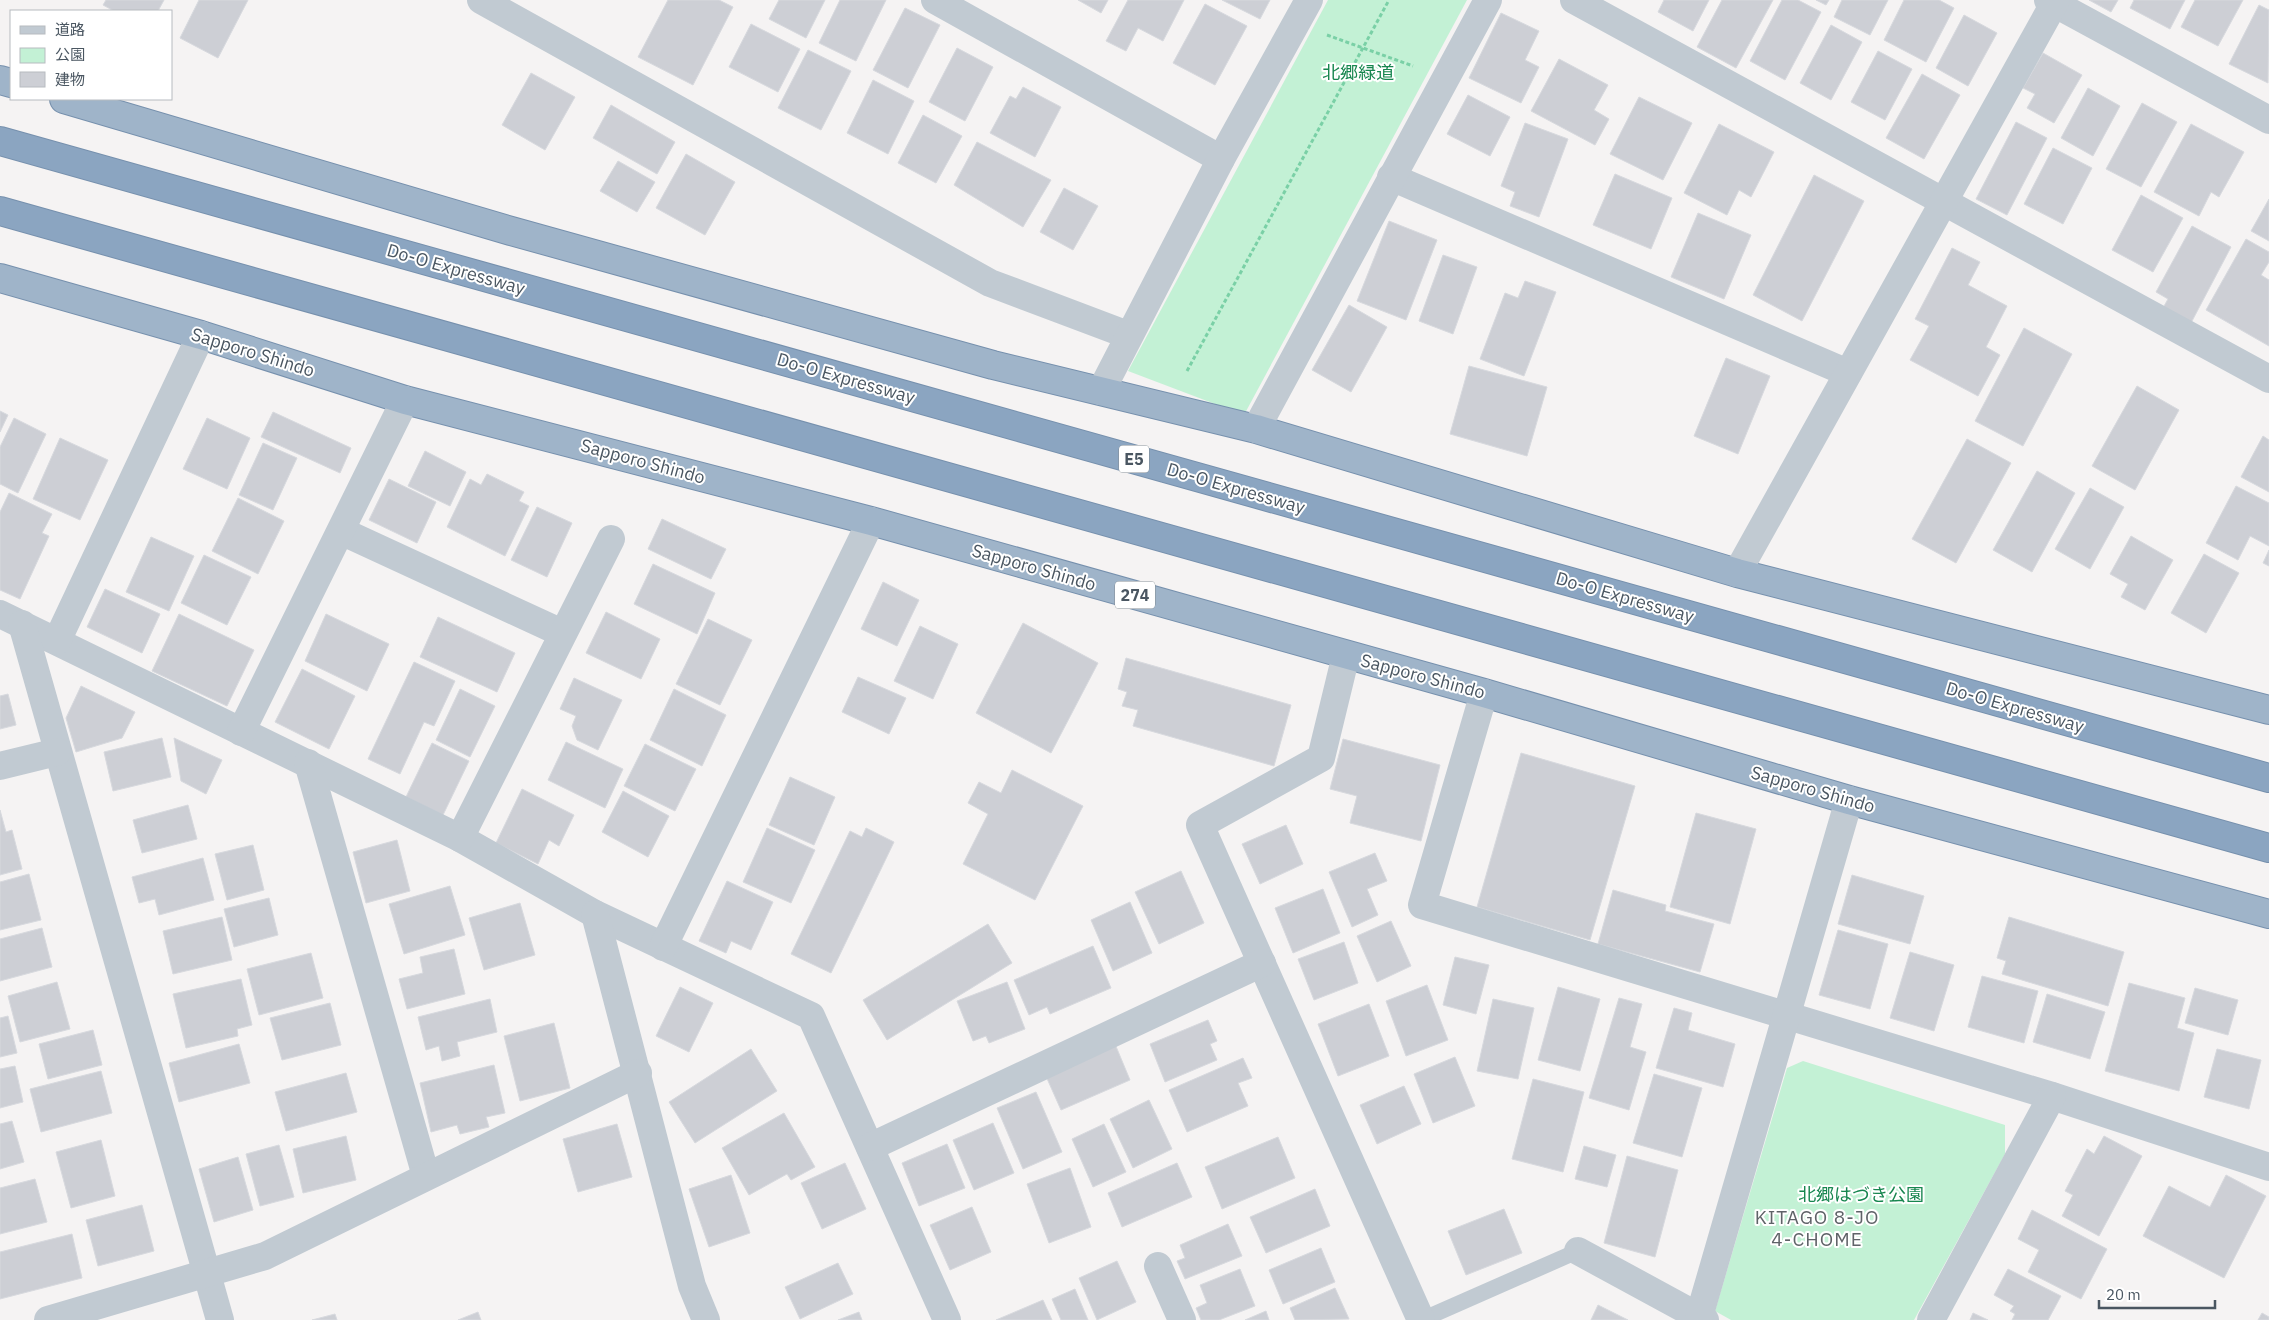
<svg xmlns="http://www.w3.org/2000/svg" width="2269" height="1320" viewBox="0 0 2269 1320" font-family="'IBM Plex Sans','Noto Sans JP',sans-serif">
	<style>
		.green { fill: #c3f1d5 }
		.building { fill: #cdcfd5; stroke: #d7d9de }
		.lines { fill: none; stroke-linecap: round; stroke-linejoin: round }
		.trunk-casing { stroke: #7690ad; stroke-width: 30 }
		.motorway-casing { stroke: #7690ad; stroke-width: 30 }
		.path { stroke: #7ad0a6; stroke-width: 3; stroke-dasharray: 4 2.5; stroke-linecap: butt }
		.service { stroke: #c1cad2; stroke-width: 16 }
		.minor { stroke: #c1cad2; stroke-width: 28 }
		.trunk { stroke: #9fb4c9; stroke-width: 28 }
		.motorway { stroke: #8ba5c1; stroke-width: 28 }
		.labels { text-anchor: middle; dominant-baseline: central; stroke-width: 4; stroke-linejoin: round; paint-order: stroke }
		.shield { fill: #fff; stroke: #808990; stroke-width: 1 }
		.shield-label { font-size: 16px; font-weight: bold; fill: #4a5661 }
		.park-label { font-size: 18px; fill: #17864f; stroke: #fff }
		.street-label { font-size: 18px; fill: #4a5661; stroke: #fff }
		.neighbourhood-label { font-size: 19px; letter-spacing: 1px; fill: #5f6368; stroke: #fff }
	</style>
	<rect width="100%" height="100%" fill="#f5f3f3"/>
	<g class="green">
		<polygon points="1328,0 1467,0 1244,415 1128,371"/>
		<polygon points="1803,1061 2005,1125 2005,1154 1914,1320 1731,1320 1715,1311 1787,1068"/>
	</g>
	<g class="building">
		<polygon points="106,0 164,0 158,11 114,11 103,5"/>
		<polygon points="199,0 248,0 218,58 180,38"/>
		<polygon points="668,0 719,0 733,7 693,85 638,57"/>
		<polygon points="779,0 825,0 806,38 769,19"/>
		<polygon points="840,0 886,0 856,61 819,43"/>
		<polygon points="1078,0 1108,0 1101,13"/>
		<polygon points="1128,0 1184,0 1163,41 1138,28 1126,51 1106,41"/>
		<polygon points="1222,0 1270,0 1260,19"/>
		<polygon points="1664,0 1709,0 1693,31 1658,12"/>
		<polygon points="1722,0 1773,0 1736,68 1697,47"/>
		<polygon points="1782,0 1798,0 1821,12 1785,80 1750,61"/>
		<polygon points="1816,0 1829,0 1826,5"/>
		<polygon points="1842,0 1888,0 1870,35 1834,17"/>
		<polygon points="1904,0 1939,0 1954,8 1926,62 1884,40"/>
		<polygon points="2089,0 2118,0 2111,12"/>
		<polygon points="2134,0 2185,0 2170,29 2130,8"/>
		<polygon points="2195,0 2243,0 2218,46 2181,27"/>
		<polygon points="1205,4 1247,26 1215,85 1173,63"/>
		<polygon points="2259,5 2269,10 2268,83 2229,64"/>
		<polygon points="905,8 940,25 908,88 873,70"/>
		<polygon points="1501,13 1539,31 1525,60 1539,67 1521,103 1469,78"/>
		<polygon points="1964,15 1997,33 1968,86 1936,68"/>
		<polygon points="751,24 800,49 778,92 729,67"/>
		<polygon points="1831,25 1862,42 1831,100 1800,83"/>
		<polygon points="957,48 993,67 965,121 929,102"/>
		<polygon points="808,50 851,71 821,130 778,108"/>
		<polygon points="1878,51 1912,69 1885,120 1851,102"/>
		<polygon points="2043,53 2082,75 2054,123 2027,108 2035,94 2023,88"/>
		<polygon points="1559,59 1608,85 1594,110 1609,119 1595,145 1531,111"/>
		<polygon points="531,73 575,97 545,150 502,125"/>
		<polygon points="1922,74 1960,95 1924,159 1886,138"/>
		<polygon points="873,80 914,101 888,154 847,133"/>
		<polygon points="1023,87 1061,107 1035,157 990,133 1010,96 1016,99"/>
		<polygon points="2088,88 2120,106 2093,156 2061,138"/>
		<polygon points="1468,95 1510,117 1490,156 1447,134"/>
		<polygon points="1639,97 1692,123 1663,180 1610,154"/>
		<polygon points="2142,103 2177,122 2141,187 2106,169"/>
		<polygon points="611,105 675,142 657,174 593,138"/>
		<polygon points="923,115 962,136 936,183 898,163"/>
		<polygon points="2016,122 2047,138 2007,215 1976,199"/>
		<polygon points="1525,123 1568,139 1539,217 1510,206 1515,192 1501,186"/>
		<polygon points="1719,124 1774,152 1751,197 1739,190 1727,215 1684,193"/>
		<polygon points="2191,124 2244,152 2219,197 2211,192 2199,216 2154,192"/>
		<polygon points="977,142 1051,180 1023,227 954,185"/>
		<polygon points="2053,148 2092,168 2063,224 2024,204"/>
		<polygon points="686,154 735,182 705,235 656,208"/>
		<polygon points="618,161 655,182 637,212 600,191"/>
		<polygon points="1615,174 1672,198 1651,249 1593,225"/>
		<polygon points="1814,175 1864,201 1802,321 1753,295"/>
		<polygon points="1064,188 1098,206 1073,250 1040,232"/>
		<polygon points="2141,195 2183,218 2153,272 2112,250"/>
		<polygon points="2269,199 2269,241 2251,231"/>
		<polygon points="1698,213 1751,235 1724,299 1671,277"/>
		<polygon points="1389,221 1437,240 1406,320 1357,301"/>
		<polygon points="2192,226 2231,247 2191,323 2163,308 2168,299 2156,292"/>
		<polygon points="2246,239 2269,252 2269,262 2261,275 2269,280 2269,346 2206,310"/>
		<polygon points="1952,248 1980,262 1968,285 2007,306 1986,347 2000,355 1978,396 1910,360 1929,326 1915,319"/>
		<polygon points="1443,255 1477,267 1453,334 1419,321"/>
		<polygon points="1525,281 1556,292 1524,376 1480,359 1505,293 1518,298"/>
		<polygon points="1349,305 1387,327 1351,392 1312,370"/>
		<polygon points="2024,328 2072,354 2023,446 1975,421"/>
		<polygon points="1726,358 1770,376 1738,454 1694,436"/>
		<polygon points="1469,366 1547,387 1527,456 1450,434"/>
		<polygon points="2137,386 2179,410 2135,490 2092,466"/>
		<polygon points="0,411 8,415 0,432"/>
		<polygon points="273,412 351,448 340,473 261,437"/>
		<polygon points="14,418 46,434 18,493 0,484 0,447"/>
		<polygon points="207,418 250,438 227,489 183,469"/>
		<polygon points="2263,436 2269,440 2269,492 2241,477"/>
		<polygon points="60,438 108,460 80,520 33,499"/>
		<polygon points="1967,439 2011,463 1956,563 1912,539"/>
		<polygon points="263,443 297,458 273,510 239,495"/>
		<polygon points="425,451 466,472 450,506 408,486"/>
		<polygon points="2037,471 2075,493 2032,572 1993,550"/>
		<polygon points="487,474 524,492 519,501 529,506 505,556 447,527 470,479 481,485"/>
		<polygon points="389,479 436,502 417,543 369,520"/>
		<polygon points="2236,486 2269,503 2269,546 2250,536 2238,560 2206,543"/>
		<polygon points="2090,488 2124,507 2090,569 2055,549"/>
		<polygon points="9,493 52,514 42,533 49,536 20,599 0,590 0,512"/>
		<polygon points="238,498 284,521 258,574 212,551"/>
		<polygon points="537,507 572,523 547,577 511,560"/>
		<polygon points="662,519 726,549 711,579 648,549"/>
		<polygon points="2131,536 2173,560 2145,610 2121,597 2128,584 2110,574"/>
		<polygon points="151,537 194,556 169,611 126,592"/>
		<polygon points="2269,550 2269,566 2263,563"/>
		<polygon points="2204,554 2239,573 2206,633 2171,613"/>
		<polygon points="204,555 251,577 227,625 181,603"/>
		<polygon points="653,564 715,593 697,634 634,604"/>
		<polygon points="883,582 919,600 897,646 861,629"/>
		<polygon points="105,589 160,614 142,653 87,627"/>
		<polygon points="606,612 660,639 641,679 586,653"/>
		<polygon points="179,614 254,650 227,706 152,671"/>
		<polygon points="326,614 389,644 367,691 305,661"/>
		<polygon points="438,617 515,653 497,692 420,657"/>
		<polygon points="708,619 752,640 720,705 676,684"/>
		<polygon points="1023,623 1098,663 1051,753 976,713"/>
		<polygon points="920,626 958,644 933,699 894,681"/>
		<polygon points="1126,658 1291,705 1274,766 1133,726 1138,710 1122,706 1127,692 1118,689"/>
		<polygon points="414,662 455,681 434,726 424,722 400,774 368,759"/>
		<polygon points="302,669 355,696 329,749 275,722"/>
		<polygon points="858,677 906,698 889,734 842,712"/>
		<polygon points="574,678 622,700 598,750 577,740 572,726 576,716 560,709"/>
		<polygon points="81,686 135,712 122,738 76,752 66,718"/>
		<polygon points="460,689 495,706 470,757 436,740"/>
		<polygon points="674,689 726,715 702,766 650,740"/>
		<polygon points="8,694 16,725 0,729 0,696"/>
		<polygon points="162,738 171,777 113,791 104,752"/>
		<polygon points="174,738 222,760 206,794 181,781"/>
		<polygon points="1343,739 1440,765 1421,841 1350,823 1357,796 1330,789"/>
		<polygon points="566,742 623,769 605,808 548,780"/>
		<polygon points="432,743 469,761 443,815 406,797"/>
		<polygon points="645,744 696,769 675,811 624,786"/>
		<polygon points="1521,753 1635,786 1590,940 1477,907"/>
		<polygon points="1012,770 1083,806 1035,900 963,864 988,814 968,803 979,782 1001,793"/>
		<polygon points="790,777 835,797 814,845 769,825"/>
		<polygon points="522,789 574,815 559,846 549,840 538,864 496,843"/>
		<polygon points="623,791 669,816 648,857 602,832"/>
		<polygon points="188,805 197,839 142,853 133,820"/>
		<polygon points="0,810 6,832 12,830 22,869 0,875"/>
		<polygon points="1696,813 1756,829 1730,924 1670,907"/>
		<polygon points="1286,825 1303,864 1260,884 1242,844"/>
		<polygon points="767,828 815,850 791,903 743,882"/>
		<polygon points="866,828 894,842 831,973 791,954 850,831 862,837"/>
		<polygon points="397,840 410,891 366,903 353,852"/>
		<polygon points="253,845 264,890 227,900 215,854"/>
		<polygon points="1375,853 1387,881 1367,889 1378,915 1352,927 1329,872"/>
		<polygon points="203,858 214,900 159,915 155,899 139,903 132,877"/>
		<polygon points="1181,871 1204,923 1159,944 1135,892"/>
		<polygon points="29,874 41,920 0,930 0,882"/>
		<polygon points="1852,875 1924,896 1910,944 1838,924"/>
		<polygon points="727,881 773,902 751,950 731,941 726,953 699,941"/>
		<polygon points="450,886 465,935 404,954 389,904"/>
		<polygon points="1323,889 1340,933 1293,953 1275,908"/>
		<polygon points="1613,890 1666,905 1665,911 1714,924 1700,972 1598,944"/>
		<polygon points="269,898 278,935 234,947 224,909"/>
		<polygon points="1130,902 1152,953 1113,971 1091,920"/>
		<polygon points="520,903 535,955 484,970 469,918"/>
		<polygon points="222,917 232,960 173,974 163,931"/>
		<polygon points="2009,917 2124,952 2108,1006 2002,974 2006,961 1997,958"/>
		<polygon points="1391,921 1411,966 1377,982 1357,936"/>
		<polygon points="988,924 1012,963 887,1040 863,1000"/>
		<polygon points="42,928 52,967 0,981 0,939"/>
		<polygon points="1838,930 1888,944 1870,1009 1819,995"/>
		<polygon points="1344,942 1358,983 1314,1000 1298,959"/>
		<polygon points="1093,946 1111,988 1050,1014 1047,1007 1029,1015 1014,980"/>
		<polygon points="454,949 465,994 407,1009 399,979 423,973 420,957"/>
		<polygon points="1910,952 1954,965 1934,1031 1890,1018"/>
		<polygon points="311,953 323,998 259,1015 247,969"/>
		<polygon points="1455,957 1489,965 1476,1014 1443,1005"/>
		<polygon points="1982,976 2038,991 2024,1043 1968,1027"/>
		<polygon points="241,979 252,1025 237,1029 238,1036 186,1048 173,994"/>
		<polygon points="57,982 70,1029 20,1042 8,996"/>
		<polygon points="1007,982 1025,1029 989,1043 986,1036 973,1041 957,1001"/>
		<polygon points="2129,983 2185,998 2177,1028 2194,1033 2179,1091 2105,1071"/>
		<polygon points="1427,985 1448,1040 1406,1056 1386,1001"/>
		<polygon points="680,987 713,1003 689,1052 656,1036"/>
		<polygon points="1558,987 1600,999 1580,1071 1538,1060"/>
		<polygon points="2195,988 2238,1000 2228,1035 2185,1023"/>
		<polygon points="2047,994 2105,1012 2090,1059 2033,1042"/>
		<polygon points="1619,998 1642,1004 1630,1047 1646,1052 1629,1110 1589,1098"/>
		<polygon points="490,999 497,1032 457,1042 460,1056 442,1061 439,1046 426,1050 418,1017"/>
		<polygon points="1493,999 1534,1008 1518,1079 1477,1071"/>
		<polygon points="330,1003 341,1045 282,1060 270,1018"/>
		<polygon points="1369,1004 1389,1056 1338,1076 1318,1024"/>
		<polygon points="1674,1008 1692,1013 1688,1030 1735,1044 1723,1087 1656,1068"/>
		<polygon points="8,1016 17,1053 0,1057 0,1018"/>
		<polygon points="1208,1020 1217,1041 1210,1044 1217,1060 1165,1082 1150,1044"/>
		<polygon points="554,1023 570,1088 520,1101 504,1036"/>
		<polygon points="93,1030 102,1065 48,1079 39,1044"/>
		<polygon points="239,1044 250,1083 179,1102 169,1063"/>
		<polygon points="1115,1044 1130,1080 1061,1110 1045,1074"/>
		<polygon points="751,1049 777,1091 695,1143 669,1102"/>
		<polygon points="2217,1049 2261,1060 2249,1109 2204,1097"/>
		<polygon points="1455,1057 1475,1106 1433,1123 1414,1074"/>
		<polygon points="1243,1058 1252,1078 1238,1083 1248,1106 1187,1132 1169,1090"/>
		<polygon points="494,1065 505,1113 486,1117 489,1127 460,1134 457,1125 431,1132 420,1083"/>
		<polygon points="15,1066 23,1102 0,1108 0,1069"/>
		<polygon points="101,1071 112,1113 41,1132 30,1089"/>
		<polygon points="346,1073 357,1112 286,1131 275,1092"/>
		<polygon points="1654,1074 1702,1088 1682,1157 1633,1143"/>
		<polygon points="1533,1079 1584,1092 1563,1172 1512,1159"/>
		<polygon points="1404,1086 1421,1124 1377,1144 1360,1105"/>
		<polygon points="1036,1092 1062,1152 1023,1169 997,1108"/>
		<polygon points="1149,1100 1172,1149 1133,1168 1110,1119"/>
		<polygon points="784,1113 815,1167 791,1180 787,1174 749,1195 722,1148"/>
		<polygon points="12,1121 24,1162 0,1169 0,1124"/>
		<polygon points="993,1123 1014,1173 974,1190 953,1140"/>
		<polygon points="617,1124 632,1177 578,1192 563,1139"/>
		<polygon points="1104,1124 1126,1172 1093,1187 1072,1139"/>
		<polygon points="346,1136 356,1180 303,1193 293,1149"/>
		<polygon points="2104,1136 2142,1156 2099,1236 2062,1216 2073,1195 2065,1191 2087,1149 2094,1154"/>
		<polygon points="1278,1137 1295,1178 1222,1209 1205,1167"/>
		<polygon points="101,1140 115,1196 71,1208 56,1152"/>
		<polygon points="947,1144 965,1188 919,1206 902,1163"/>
		<polygon points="279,1145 294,1197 260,1206 246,1154"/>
		<polygon points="1584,1146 1616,1155 1607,1187 1575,1179"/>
		<polygon points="1627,1156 1678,1170 1655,1257 1604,1243"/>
		<polygon points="238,1157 253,1210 214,1222 199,1169"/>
		<polygon points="845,1163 866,1209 822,1229 801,1183"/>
		<polygon points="1177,1163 1192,1197 1122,1227 1108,1193"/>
		<polygon points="1070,1168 1091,1227 1049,1243 1027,1184"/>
		<polygon points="731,1175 750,1233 709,1247 689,1189"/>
		<polygon points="2226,1175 2266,1196 2224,1278 2143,1236 2169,1186 2210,1207"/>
		<polygon points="35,1179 47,1222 0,1234 0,1188"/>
		<polygon points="1315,1189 1330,1226 1266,1253 1250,1217"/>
		<polygon points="142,1205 154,1251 98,1266 86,1220"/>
		<polygon points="972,1207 991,1252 950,1270 930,1225"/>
		<polygon points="1504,1209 1522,1253 1466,1275 1448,1231"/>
		<polygon points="2032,1210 2107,1249 2081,1299 2028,1272 2039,1250 2018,1239"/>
		<polygon points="1228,1224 1242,1256 1185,1279 1177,1261 1185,1258 1180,1245"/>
		<polygon points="72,1234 82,1278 0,1299 0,1252"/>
		<polygon points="1321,1248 1335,1282 1283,1304 1269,1270"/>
		<polygon points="1117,1261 1136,1302 1097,1320 1079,1278"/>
		<polygon points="838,1263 853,1294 800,1319 785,1287"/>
		<polygon points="1240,1269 1255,1306 1219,1320 1201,1320 1196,1308 1207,1303 1200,1285"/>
		<polygon points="2008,1269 2061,1296 2048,1320 2012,1320 2015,1314 2010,1311 2014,1306 1994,1295"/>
		<polygon points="1335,1288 1349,1319 1295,1320 1290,1308"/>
		<polygon points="1075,1289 1088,1320 1061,1320 1052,1299"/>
		<polygon points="1043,1300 1052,1320 996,1320"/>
		<polygon points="1598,1305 1628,1320 1591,1320"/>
		<polygon points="1266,1311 1269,1320 1245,1320"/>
		<polygon points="478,1312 481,1320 458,1320"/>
		<polygon points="859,1312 862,1320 838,1320"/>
		<polygon points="1973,1313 1988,1320 1970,1320"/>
		<polygon points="2262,1313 2269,1317 2269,1320 2258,1320"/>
		<polygon points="335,1314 337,1320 312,1320"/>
	</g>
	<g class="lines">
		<g class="trunk-casing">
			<g id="trunk">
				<polyline points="0,80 11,83"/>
				<polyline points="64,99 511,231 993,365 1256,429 1737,573 2269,710"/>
				<polyline points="0,278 201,335 405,400 871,521 1484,693 1849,800 2269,914"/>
			</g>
		</g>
		<g class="motorway-casing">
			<g id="motorway">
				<polyline points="0,141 2269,778"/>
				<polyline points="0,211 2269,848"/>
			</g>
		</g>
		<g class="path">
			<polyline points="1327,35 1413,66"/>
			<polyline points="1187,371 1389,0"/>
		</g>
		<polyline class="service" points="1421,1320 1578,1251"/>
		<g class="minor">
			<polyline points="481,0 990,283 1128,335"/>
			<polyline points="935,0 1221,159"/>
			<polyline points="1574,0 2269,379"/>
			<polyline points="2048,0 2269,120"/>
			<polyline points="1391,177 1848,373"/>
			<polyline points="1101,391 1221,159 1309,0"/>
			<polyline points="1256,429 1488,0"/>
			<polyline points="341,531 562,633"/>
			<polyline points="1737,573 2056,0"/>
			<polyline points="0,614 460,838 595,914 811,1016 947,1320"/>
			<polyline points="22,624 220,1320"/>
			<polyline points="57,641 201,335"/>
			<polyline points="1346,655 1321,758 1200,825 1421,1320"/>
			<polyline points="1484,693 1422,905 2052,1096 2269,1167"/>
			<polyline points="241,732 405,400"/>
			<polyline points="308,763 426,1176"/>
			<polyline points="0,766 57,752"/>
			<polyline points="460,838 611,539"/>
			<polyline points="595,914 692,1286 706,1320"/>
			<polyline points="663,947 871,521"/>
			<polyline points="870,1147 1262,963"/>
			<polyline points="1578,1251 1705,1320"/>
			<polyline points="1158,1266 1182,1320"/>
			<polyline points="1699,1317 1849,800"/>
			<polyline points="48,1320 265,1256 638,1073"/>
			<polyline points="1931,1320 2052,1096"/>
		</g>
		<use href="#trunk" class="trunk"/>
		<use href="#motorway" class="motorway"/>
	</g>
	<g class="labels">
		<g class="shield">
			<rect x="1119" y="445.5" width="30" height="27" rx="4"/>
			<rect x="1115" y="581.5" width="40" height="27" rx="4"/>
		</g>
		<g class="shield-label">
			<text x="1134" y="459">E5</text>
			<text x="1135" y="595">274</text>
		</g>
		<g class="park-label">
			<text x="1358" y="72">北郷緑道</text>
			<text x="1861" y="1194">北郷はづき公園</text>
		</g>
		<g class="street-label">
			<text transform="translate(456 269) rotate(16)">Do-O Expressway</text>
			<text transform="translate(253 352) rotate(17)">Sapporo Shindo</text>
			<text transform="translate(846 378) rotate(16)">Do-O Expressway</text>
			<text transform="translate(643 461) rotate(15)">Sapporo Shindo</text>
			<text transform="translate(1236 488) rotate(16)">Do-O Expressway</text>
			<text transform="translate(1034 567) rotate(16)">Sapporo Shindo</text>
			<text transform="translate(1625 597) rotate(16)">Do-O Expressway</text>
			<text transform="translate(1423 676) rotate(15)">Sapporo Shindo</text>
			<text transform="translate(2015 707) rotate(16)">Do-O Expressway</text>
			<text transform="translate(1813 789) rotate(16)">Sapporo Shindo</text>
		</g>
		<g class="neighbourhood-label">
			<text x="1817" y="1217">KITAGO 8-JO<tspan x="1817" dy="22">4-CHOME</tspan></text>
		</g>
	</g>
	<rect x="10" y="10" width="162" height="90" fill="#ffffff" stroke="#b7bbc0"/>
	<rect x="20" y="26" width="25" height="8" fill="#c1cad2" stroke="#b7bbc0"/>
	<text x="55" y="35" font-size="15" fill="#4a5661">道路</text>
	<rect x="20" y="48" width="25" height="15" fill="#c3f1d5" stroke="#b7bbc0"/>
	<text x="55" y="60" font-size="15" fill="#4a5661">公園</text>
	<rect x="20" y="72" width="25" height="15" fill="#cdcfd5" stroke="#b7bbc0"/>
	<text x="55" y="85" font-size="15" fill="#4a5661">建物</text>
	<path d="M2099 1300v8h116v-8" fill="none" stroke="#4a5661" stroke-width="2.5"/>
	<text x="2106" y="1300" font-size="15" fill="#4a5661" stroke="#ffffff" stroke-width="4" paint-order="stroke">20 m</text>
</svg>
